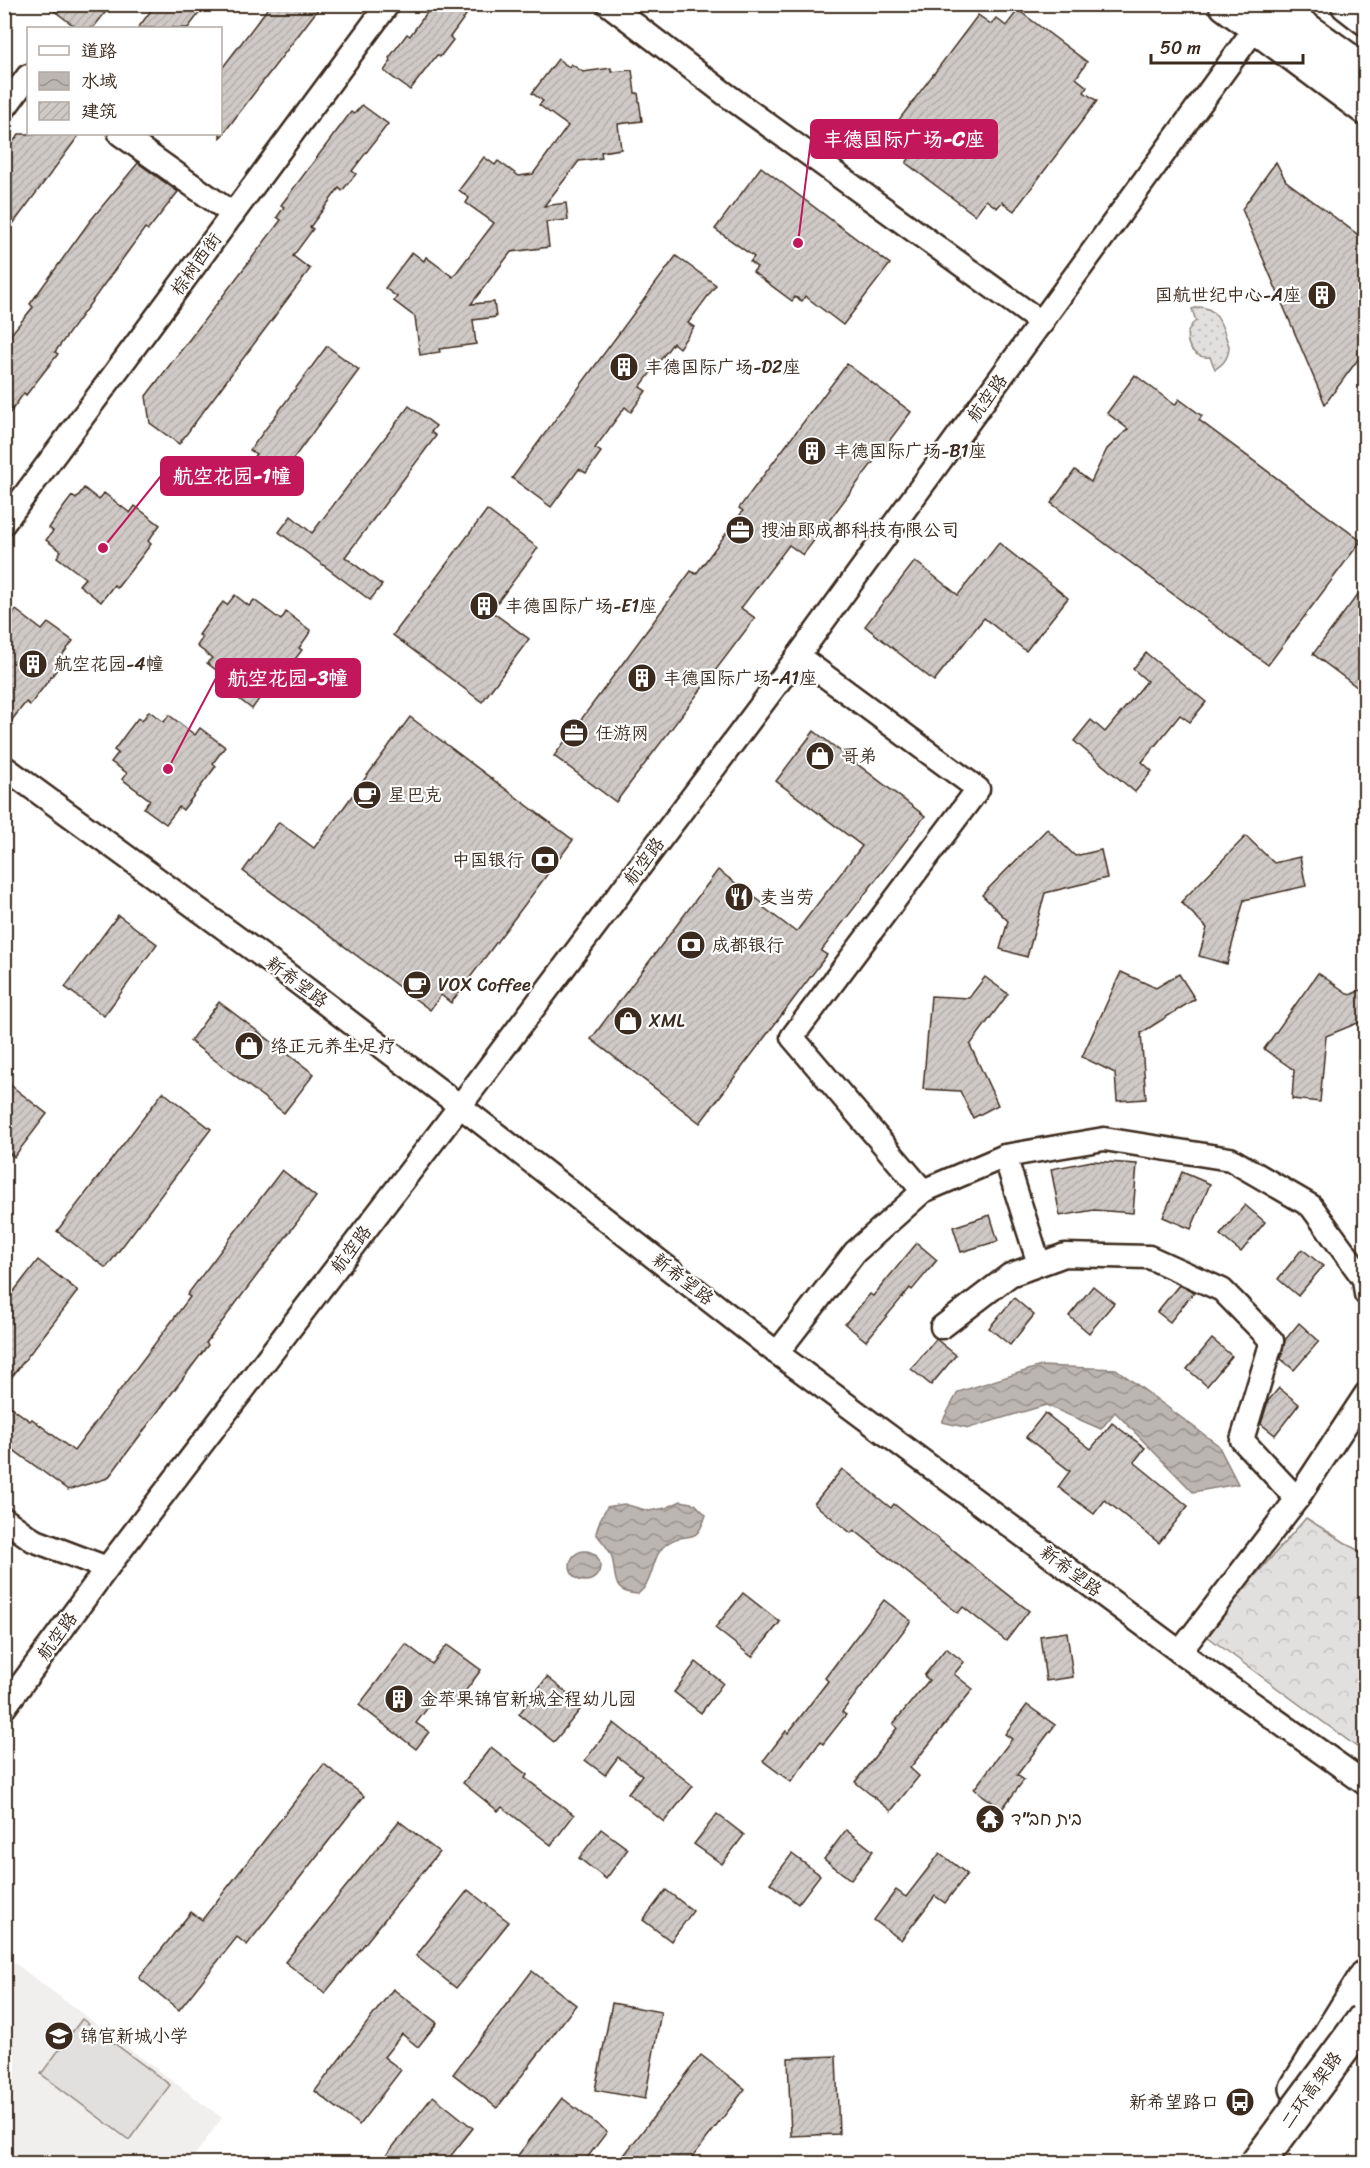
<svg xmlns="http://www.w3.org/2000/svg" width="1370" height="2168" viewBox="0 0 1370 2168" font-family="Sriracha,'LXGW WenKai TC','Playpen Sans Hebrew',sans-serif">
	<style>
		.built { fill: #f1efee }
		.forest { fill: url(#forest-crowns); stroke: #8e857e; stroke-width: 1.5 }
		.garden { fill: url(#garden-dots); stroke: #8e857e; stroke-width: 1.5 }
		.pitch { fill: #e2e0de; stroke: #8e857e; stroke-width: 1.5 }
		.water { fill: url(#water-waves); stroke: #887e77; stroke-width: 1.5 }
		.building { fill: url(#building-hatch); stroke: #3b2a1e; stroke-width: 1.5 }
		.lines { fill: none; stroke-linecap: round; stroke-linejoin: round }
		.street-casing { stroke: #3b2a1e; stroke-width: 27 }
		.secondary-casing { stroke: #3b2a1e; stroke-width: 38 }
		.primary-casing { stroke: #3b2a1e; stroke-width: 38 }
		.highway-casing { stroke: #3b2a1e; stroke-width: 38 }
		.street { stroke: #fff; stroke-width: 22 }
		.secondary { stroke: #fff; stroke-width: 33 }
		.primary { stroke: #fff; stroke-width: 33 }
		.highway { stroke: #fff; stroke-width: 33 }
		.highway-bridge-casing { stroke: #3b2a1e; stroke-width: 38; stroke-linecap: butt }
		.highway-bridge { stroke: #fff; stroke-width: 33 }
		.labels { text-anchor: middle; dominant-baseline: central; stroke-width: 4.5; stroke-linejoin: round; paint-order: stroke }
		.street-label { font-size: 18px; fill: #3b2a1e; stroke: #fff }
		.poi-label { font-size: 18px; fill: #3b2a1e; stroke: #fff; text-anchor: start }
		.leader { fill: none; stroke: #c2185b; stroke-width: 2 }
		.callout-dot { fill: #c2185b; stroke: #fff; stroke-width: 2 }
		.callout { fill: #c2185b; stroke: #c2185b; stroke-width: 2 }
		.callout-label { font-size: 20px; text-anchor: middle; font-weight: bold; fill: #fff }
	</style>
	<defs>
		<pattern id="forest-crowns" width="20" height="18" patternUnits="userSpaceOnUse" patternTransform="scale(1.5)"><rect width="20" height="18" fill="#e2e0de"/><path d="M2 6a3 3 0 1 1 6 0M12 15a3 3 0 1 1 6 0" fill="none" stroke="#c3c0be"/></pattern>
		<pattern id="garden-dots" width="8" height="8" patternUnits="userSpaceOnUse" patternTransform="scale(1.5)"><rect width="8" height="8" fill="#e2e0de"/><path d="M2 2h.1M6 6h.1" fill="none" stroke="#c3c0be" stroke-width="1.8" stroke-linecap="round"/></pattern>
		<pattern id="water-waves" width="16" height="10" patternUnits="userSpaceOnUse" patternTransform="scale(1.5)"><rect width="16" height="10" fill="#bcb6b3"/><path d="M0 5q4-4 8 0t8 0" fill="none" stroke="#9a9491"/></pattern>
		<pattern id="building-hatch" width="6" height="6" patternUnits="userSpaceOnUse" patternTransform="scale(1.5)"><rect width="6" height="6" fill="#cfcac7"/><path d="M-1 1l2-2M0 6l6-6M5 7l2-2" fill="none" stroke="#b3aeaa"/></pattern>
	</defs>
	<rect width="100%" height="100%" fill="#fff"/>
	<filter id="ink" filterUnits="userSpaceOnUse"><feTurbulence type="fractalNoise" baseFrequency=".0167" numOctaves="2"/><feDisplacementMap in="SourceGraphic" scale="12" xChannelSelector="R" yChannelSelector="G"/><feConvolveMatrix kernelMatrix="1 2 1 2 8 2 1 2 1" color-interpolation-filters="sRGB"/></filter>
	<g filter="url(#ink)">
		<polygon class="built" points="4,1955 222,2118 189,2163 5,2163"/>
		<polygon class="forest" points="1306,1518 1365,1555 1365,1753 1204,1634"/>
		<path class="garden" d="M1199,307C1219,307 1223,330 1229,346C1229,357 1224,364 1215,369L1210,357C1189,360 1179,333 1196,321L1192,309Z"/>
		<polygon class="pitch" points="82,2019 170,2085 129,2140 41,2074"/>
		<g class="water">
			<polygon points="1041,1366 1116,1369 1218,1445 1238,1484 1193,1492 1115,1412 1101,1429 1046,1405 969,1428 942,1422 958,1392"/>
			<path d="M681,1501L695,1504L706,1515C695,1549 688,1529 668,1543C649,1556 657,1578 638,1594C611,1593 617,1578 612,1557C610,1549 601,1541 596,1533L600,1520L607,1507L624,1504L649,1511L666,1508Z"/>
			<circle cx="585" cy="1566" r="15"/>
		</g>
		<g class="building">
			<polygon points="45,4 112,4 93,28 77,28"/>
			<polygon points="156,4 206,4 188,28 138,28"/>
			<polygon points="271,4 322,4 220,138 220,71"/>
			<polygon points="433,4 474,4 450,37 453,40 440,57 437,55 410,90 384,71 391,61 389,58 407,34 410,36"/>
			<polygon points="1018,10 1087,62 1076,78 1087,87 1084,92 1097,101 1014,211 1002,202 997,208 986,200 975,215 906,163 917,147 906,138 911,131 898,121 978,15 991,24 996,18 1006,26"/>
			<polygon points="558,59 569,67 571,64 583,72 611,68 611,72 632,70 635,93 638,93 642,121 618,124 621,149 601,152 602,158 579,161 544,206 566,203 568,220 546,222 549,247 511,252 471,304 494,302 496,317 473,320 476,344 439,349 440,352 420,355 415,317 394,301 397,297 385,288 412,252 424,261 426,257 453,277 494,223 466,203 469,198 459,190 484,157 495,165 498,161 519,176 533,174 568,126 539,105 543,101 532,93"/>
			<polygon points="362,105 388,124 352,171 356,174 342,191 339,188 310,227 313,229 293,256 310,269 179,444 150,423 146,396 281,220 277,217 284,207 281,205 351,112 354,114"/>
			<polygon points="19,134 80,134 4,236 4,154"/>
			<polygon points="1276,162 1286,181 1365,240 1365,350 1325,404 1242,209"/>
			<polygon points="138,163 178,192 148,230 145,228 55,352 58,354 26,395 24,393 4,421 4,343 33,307 30,304 90,221"/>
			<polygon points="761,167 890,264 843,325 805,296 802,301 795,297 792,301 753,272 757,267 750,262 754,257 715,229"/>
			<polygon points="676,256 716,285 688,323 694,327 679,348 673,343 640,387 646,391 631,412 625,407 595,448 601,452 586,473 579,469 551,507 512,478"/>
			<polygon points="327,346 359,370 270,490 243,470 256,454 250,450"/>
			<polygon points="847,364 911,412 803,555 789,545 741,608 755,618 616,802 554,756 691,571 696,574 743,511 739,508"/>
			<polygon points="1135,375 1175,405 1179,399 1202,416 1199,420 1361,541 1268,665 1051,503 1075,470 1091,482 1107,449 1128,429 1107,413"/>
			<polygon points="409,406 436,426 431,432 436,436 345,557 382,585 370,600 279,532 291,516 312,533"/>
			<polygon points="84,488 99,500 104,493 130,513 135,506 160,525 148,541 151,544 117,588 114,585 101,602 79,585 85,578 57,557 61,551 46,540 53,531 49,528 63,508 72,496 76,499"/>
			<polygon points="487,510 538,548 491,611 529,639 482,702 393,635"/>
			<polygon points="999,543 1068,598 1026,651 984,618 934,681 865,626 915,561 958,595"/>
			<polygon points="1365,585 1365,693 1313,654"/>
			<polygon points="235,595 249,606 254,600 281,620 286,612 311,631 299,648 302,650 268,695 264,692 252,709 230,692 235,685 207,663 212,658 197,646 203,637 199,635 213,615 223,602 227,605"/>
			<polygon points="16,610 42,630 48,623 73,641 60,658 64,660 30,705 26,702 4,730 4,611 11,616"/>
			<polygon points="1146,653 1206,702 1190,722 1180,715 1142,762 1152,771 1135,792 1074,741 1091,720 1105,732 1147,681 1133,669"/>
			<polygon points="149,711 164,722 169,715 195,735 200,728 225,747 213,763 216,766 183,810 179,807 166,824 144,808 150,800 122,779 127,773 111,762 118,753 114,750 128,731 138,718 142,721"/>
			<polygon points="410,717 573,840 451,1003 441,995 430,1010 243,871 279,822 314,848"/>
			<polygon points="814,731 925,816 821,951 827,955 700,1123 591,1039 718,870 765,905 763,907 796,932 862,846 776,781"/>
			<polygon points="1047,829 1075,856 1101,850 1107,878 1045,893 1027,957 1000,949 1008,921 982,895"/>
			<polygon points="1246,836 1274,863 1300,857 1306,886 1244,900 1227,964 1199,956 1207,928 1181,902"/>
			<polygon points="118,915 157,944 104,1016 65,987"/>
			<polygon points="1121,972 1156,988 1179,974 1195,999 1141,1033 1146,1099 1117,1101 1115,1073 1082,1057"/>
			<polygon points="1318,973 1350,995 1365,988 1365,1020 1326,1036 1320,1102 1292,1099 1294,1070 1264,1049"/>
			<polygon points="985,977 1008,994 970,1045 998,1105 973,1118 960,1091 923,1089 931,996 969,998"/>
			<polygon points="219,1002 314,1074 284,1113 190,1041"/>
			<polygon points="4,1080 47,1114 14,1157 4,1149"/>
			<polygon points="163,1092 211,1129 106,1268 57,1231"/>
			<polygon points="1092,1161 1137,1164 1133,1213 1094,1210 1060,1216 1051,1169"/>
			<polygon points="282,1170 316,1197 206,1343 208,1345 108,1478 68,1490 4,1443 4,1402 30,1421 32,1419 74,1451 190,1297 187,1295"/>
			<polygon points="1182,1172 1210,1184 1191,1229 1163,1217"/>
			<polygon points="1245,1205 1265,1222 1241,1252 1220,1235"/>
			<polygon points="990,1215 998,1241 961,1252 953,1227"/>
			<polygon points="917,1243 937,1260 912,1290 910,1288 866,1341 845,1324 870,1294 873,1296"/>
			<polygon points="1302,1249 1323,1266 1298,1296 1278,1279"/>
			<polygon points="38,1260 78,1291 4,1387 4,1304"/>
			<polygon points="1179,1285 1194,1292 1170,1322 1157,1312"/>
			<polygon points="1093,1286 1114,1303 1089,1333 1069,1316"/>
			<polygon points="1014,1298 1034,1315 1010,1345 989,1328"/>
			<polygon points="1299,1323 1319,1341 1294,1370 1281,1359 1285,1340"/>
			<polygon points="936,1339 956,1355 931,1385 911,1369"/>
			<polygon points="1212,1339 1232,1356 1207,1386 1187,1369"/>
			<polygon points="1279,1388 1299,1404 1275,1435 1261,1424 1268,1401"/>
			<polygon points="1045,1413 1091,1449 1112,1423 1145,1448 1134,1462 1188,1506 1159,1543 1105,1500 1094,1514 1058,1487 1070,1471 1026,1437"/>
			<polygon points="842,1469 891,1508 894,1504 1029,1611 1006,1641 963,1607 958,1613 854,1530 851,1533 814,1504"/>
			<polygon points="743,1593 780,1622 752,1657 715,1628"/>
			<polygon points="884,1600 911,1621 842,1712 846,1715 823,1744 820,1742 791,1782 763,1761 786,1731 788,1733 828,1681 825,1678"/>
			<polygon points="1067,1632 1073,1677 1046,1681 1040,1636"/>
			<polygon points="406,1644 432,1664 447,1645 481,1670 455,1705 439,1693 416,1723 429,1732 416,1749 359,1705"/>
			<polygon points="946,1648 964,1662 954,1674 973,1689 910,1768 919,1776 891,1811 855,1782 897,1728 893,1724 929,1680 924,1676"/>
			<polygon points="696,1662 723,1683 701,1713 674,1692"/>
			<polygon points="547,1677 583,1706 554,1742 519,1714"/>
			<polygon points="1027,1705 1055,1725 1017,1775 1024,1780 1002,1809 974,1789 1012,1739 1005,1734"/>
			<polygon points="614,1723 693,1786 664,1822 628,1793 642,1775 618,1757 605,1775 585,1760"/>
			<polygon points="491,1747 527,1775 525,1778 574,1815 551,1845 502,1807 498,1811 463,1783"/>
			<polygon points="324,1764 364,1796 247,1945 237,1937 179,2010 139,1978 191,1912 202,1920"/>
			<polygon points="717,1814 744,1835 722,1864 694,1844"/>
			<polygon points="399,1821 439,1852 325,1993 285,1962"/>
			<polygon points="601,1829 628,1849 606,1879 579,1858"/>
			<polygon points="846,1830 873,1851 851,1880 824,1859"/>
			<polygon points="940,1853 967,1874 945,1903 935,1896 901,1940 874,1920 896,1890 906,1897"/>
			<polygon points="792,1854 820,1875 798,1904 770,1883"/>
			<polygon points="468,1890 509,1922 456,1988 416,1956"/>
			<polygon points="666,1890 693,1911 671,1941 643,1920"/>
			<polygon points="532,1971 576,2005 497,2108 453,2074"/>
			<polygon points="393,1989 437,2023 418,2047 402,2034 384,2057 401,2070 359,2125 315,2091"/>
			<polygon points="612,2003 661,2012 645,2099 595,2090"/>
			<polygon points="701,2055 745,2089 688,2163 618,2163"/>
			<polygon points="836,2056 839,2134 791,2136 788,2058"/>
			<polygon points="433,2096 473,2128 445,2163 380,2163"/>
			<polygon points="562,2098 607,2132 583,2163 512,2163"/>
		</g>
		<g class="lines">
			<g class="street-casing">
				<g id="street">
					<polyline points="608,4 724,93 1042,323"/>
					<polyline points="4,109 28,76"/>
					<polyline points="120,134 233,214"/>
					<polyline points="4,523 388,4"/>
					<polyline points="798,656 978,789 792,1037 923,1191"/>
					<polyline points="4,767 284,972 460,1106 777,1353 1180,1652 1366,1784"/>
					<polyline points="1005,1156 1039,1264"/>
					<polyline points="942,1327 1010,1275 1065,1255 1149,1257 1222,1290 1272,1341 1242,1440 1297,1499"/>
					<polyline points="777,1353 855,1252 923,1191 1005,1156 1104,1139 1230,1159 1311,1206 1364,1279 1366,1294"/>
					<polyline points="4,1519 33,1540 107,1568"/>
					<polyline points="1180,1652 1297,1499 1366,1394"/>
					<polyline points="4,1708 107,1568 460,1106 798,656 1264,16"/>
				</g>
			</g>
			<g class="secondary-casing">
				<g id="secondary">
					<polyline points="1226,4 1366,108"/>
					<polyline points="1297,2088 1366,1977"/>
				</g>
			</g>
			<g class="primary-casing">
				<g id="primary">
					<polyline points="1270,4 1366,73"/>
					<polyline points="1348,4 1366,18"/>
				</g>
			</g>
			<g class="highway-casing">
				<g id="highway">
					<polyline points="1285,2164 1366,2055"/>
					<polyline points="1316,2164 1366,2098"/>
					<polyline points="1347,2164 1366,2139"/>
				</g>
			</g>
			<use href="#street" class="street"/>
			<use href="#secondary" class="secondary"/>
			<use href="#primary" class="primary"/>
			<use href="#highway" class="highway"/>
			<g class="highway-bridge-casing">
				<polyline id="highway-bridge" points="1257,2164 1366,2017"/>
			</g>
			<use href="#highway-bridge" class="highway-bridge"/>
		</g>
	</g>
	<defs>
		<g id="building-disc" transform="scale(1.5)"><circle r="9.5" fill="#3b2a1e" stroke="#fff"/><path d="M-4-6H4V6H1V3H-1V6H-4ZM-2.5-4.3h1.7v1.8h-1.7ZM.8-4.3h1.7v1.8H.8ZM-2.5-1h1.7V.8h-1.7ZM.8-1h1.7V.8H.8Z" fill="#fff"/></g>
		<g id="office-disc" transform="scale(1.5)"><circle r="9.5" fill="#3b2a1e" stroke="#fff"/><path d="M-6-3h4V-5.5h4V-3h4V5H-6ZM-1-4.5V-3h2v-1.5ZM-6 0V1H6V0Z" fill="#fff"/></g>
		<g id="shop-disc" transform="scale(1.5)"><circle r="9.5" fill="#3b2a1e" stroke="#fff"/><path d="M-5-2.5h2.3a2.7 3.5 0 0 1 5.4 0H5L5.5 6h-11ZM-1.5-2.5h3a1.5 2.3 0 0 0-3 0Z" fill="#fff"/></g>
		<g id="cafe-disc" transform="scale(1.5)"><circle r="9.5" fill="#3b2a1e" stroke="#fff"/><path d="M-5.5-4.5H6V0H3Q3 3.5 0 3.5H-2.5Q-5.5 3.5-5.5 0ZM3-3.2v2h1.7v-2ZM-6 4.5H4V6H-6Z" fill="#fff"/></g>
		<g id="bank-disc" transform="scale(1.5)"><circle r="9.5" fill="#3b2a1e" stroke="#fff"/><path d="M-6-4H6V4H-6ZM0-2.3a2.3 2.3 0 1 0 0 4.6a2.3 2.3 0 1 0 0-4.6Z" fill="#fff"/></g>
		<g id="restaurant-disc" transform="scale(1.5)"><circle r="9.5" fill="#3b2a1e" stroke="#fff"/><path d="M-5-6h1v4h1v-4h1v4h1v-4h1v5L-1.5 .5V6h-2V.5L-5-1ZM5-6V6H3V1.5H1.5Q1.5-4 5-6Z" fill="#fff"/></g>
		<g id="temple-disc" transform="scale(1.5)"><circle r="9.5" fill="#3b2a1e" stroke="#fff"/><path d="M0-6L5-2H3V0L6.5 2.5H4V6H1.5V3h-3V6H-4V2.5H-6.5L-3 0V-2H-5Z" fill="#fff"/></g>
		<g id="school-disc" transform="scale(1.5)"><circle r="9.5" fill="#3b2a1e" stroke="#fff"/><path d="M0-5L7-2L0 1L-7-2ZM-4 1L0 2.5L4 1V4Q0 6-4 4Z" fill="#fff"/></g>
		<g id="bus-disc" transform="scale(1.5)"><circle r="9.5" fill="#3b2a1e" stroke="#fff"/><path d="M-5-6H5V4H4V6H2V4H-2V6H-4V4H-5ZM-3.5-4V0h7V-4ZM-3.5 1.2v1.5H-2V1.2ZM2 1.2v1.5H3.5V1.2Z" fill="#fff"/></g>
	</defs>
	<g fill-rule="evenodd">
		<use href="#building-disc" x="1322" y="295"/>
		<use href="#building-disc" x="624" y="367"/>
		<use href="#building-disc" x="812" y="451"/>
		<use href="#office-disc" x="740" y="530"/>
		<use href="#building-disc" x="484" y="606"/>
		<use href="#building-disc" x="33" y="664"/>
		<use href="#building-disc" x="642" y="678"/>
		<use href="#office-disc" x="574" y="733"/>
		<use href="#shop-disc" x="820" y="756"/>
		<use href="#cafe-disc" x="367" y="795"/>
		<use href="#bank-disc" x="545" y="860"/>
		<use href="#restaurant-disc" x="739" y="897"/>
		<use href="#bank-disc" x="691" y="945"/>
		<use href="#cafe-disc" x="417" y="985"/>
		<use href="#shop-disc" x="628" y="1021"/>
		<use href="#shop-disc" x="249" y="1046"/>
		<use href="#building-disc" x="399" y="1699"/>
		<use href="#temple-disc" x="990" y="1819"/>
		<use href="#school-disc" x="59" y="2036"/>
		<use href="#bus-disc" x="1240" y="2102"/>
	</g>
	<g class="labels">
		<g class="street-label">
			<text transform="translate(196 264) rotate(-54)">棕树西街</text>
			<text transform="translate(987 398) rotate(-54)">航空路</text>
			<text transform="translate(644 861) rotate(-53)">航空路</text>
			<text transform="translate(297 982) rotate(37)">新希望路</text>
			<text transform="translate(351 1249) rotate(-53)">航空路</text>
			<text transform="translate(683 1279) rotate(38)">新希望路</text>
			<text transform="translate(1071 1571) rotate(37)">新希望路</text>
			<text transform="translate(57 1636) rotate(-54)">航空路</text>
			<text transform="translate(1311 2090) rotate(-54)">二环高架路</text>
		</g>
		<g class="poi-label">
			<text x="1301" y="295" text-anchor="end">国航世纪中心-A座</text>
			<text x="645" y="367">丰德国际广场-D2座</text>
			<text x="833" y="451">丰德国际广场-B1座</text>
			<text x="761" y="530">搜油郎成都科技有限公司</text>
			<text x="505" y="606">丰德国际广场-E1座</text>
			<text x="54" y="664">航空花园-4幢</text>
			<text x="663" y="678">丰德国际广场-A1座</text>
			<text x="595" y="733">任游网</text>
			<text x="841" y="756">哥弟</text>
			<text x="388" y="795">星巴克</text>
			<text x="524" y="860" text-anchor="end">中国银行</text>
			<text x="760" y="897">麦当劳</text>
			<text x="712" y="945">成都银行</text>
			<text x="438" y="985">VOX Coffee</text>
			<text x="649" y="1021">XML</text>
			<text x="270" y="1046">络正元养生足疗</text>
			<text x="420" y="1699">金苹果锦官新城全程幼儿园</text>
			<text x="1011" y="1819">בית חב"ד</text>
			<text x="80" y="2036">锦官新城小学</text>
			<text x="1219" y="2102" text-anchor="end">新希望路口</text>
		</g>
	</g>
	<path class="leader" d="M798 243L811 139M103 548L161 476M168 769L216 678"/>
	<g class="callout-dot">
		<circle cx="798" cy="243" r="6"/>
		<circle cx="103" cy="548" r="6"/>
		<circle cx="168" cy="769" r="6"/>
	</g>
	<g class="callout">
		<rect x="811" y="120" width="186" height="38" rx="6"/>
		<rect x="161" y="457" width="142" height="38" rx="6"/>
		<rect x="216" y="659" width="144" height="38" rx="6"/>
	</g>
	<g class="callout-label">
		<text x="904" y="146">丰德国际广场-C座</text>
		<text x="232" y="483">航空花园-1幢</text>
		<text x="288" y="685">航空花园-3幢</text>
	</g>
	<rect width="1370" height="2168" fill="none" stroke="#fff" stroke-width="24"/>
	<rect x="12" y="12" width="1346" height="2144" fill="none" stroke="#3b2a1e" stroke-width="2" filter="url(#ink)"/>
	<rect x="27" y="27" width="195" height="108" fill="#ffffff" stroke="#b1aaa5" stroke-width="1.5"/>
	<rect x="39" y="46" width="30" height="9" fill="#ffffff" stroke="#b1aaa5" stroke-width="1.5"/>
	<text x="81" y="57" font-size="18" fill="#3b2a1e">道路</text>
	<rect x="39" y="72" width="30" height="18" fill="url(#water-waves)" stroke="#b1aaa5" stroke-width="1.5"/>
	<text x="81" y="87" font-size="18" fill="#3b2a1e">水域</text>
	<rect x="39" y="102" width="30" height="18" fill="url(#building-hatch)" stroke="#b1aaa5" stroke-width="1.5"/>
	<text x="81" y="117" font-size="18" fill="#3b2a1e">建筑</text>
	<path d="M1151 54v9h152v-9" fill="none" stroke="#3b2a1e" stroke-width="3"/>
	<text x="1160" y="54" font-size="18" fill="#3b2a1e" stroke="#ffffff" stroke-width="4.5" paint-order="stroke">50 m</text>
</svg>
